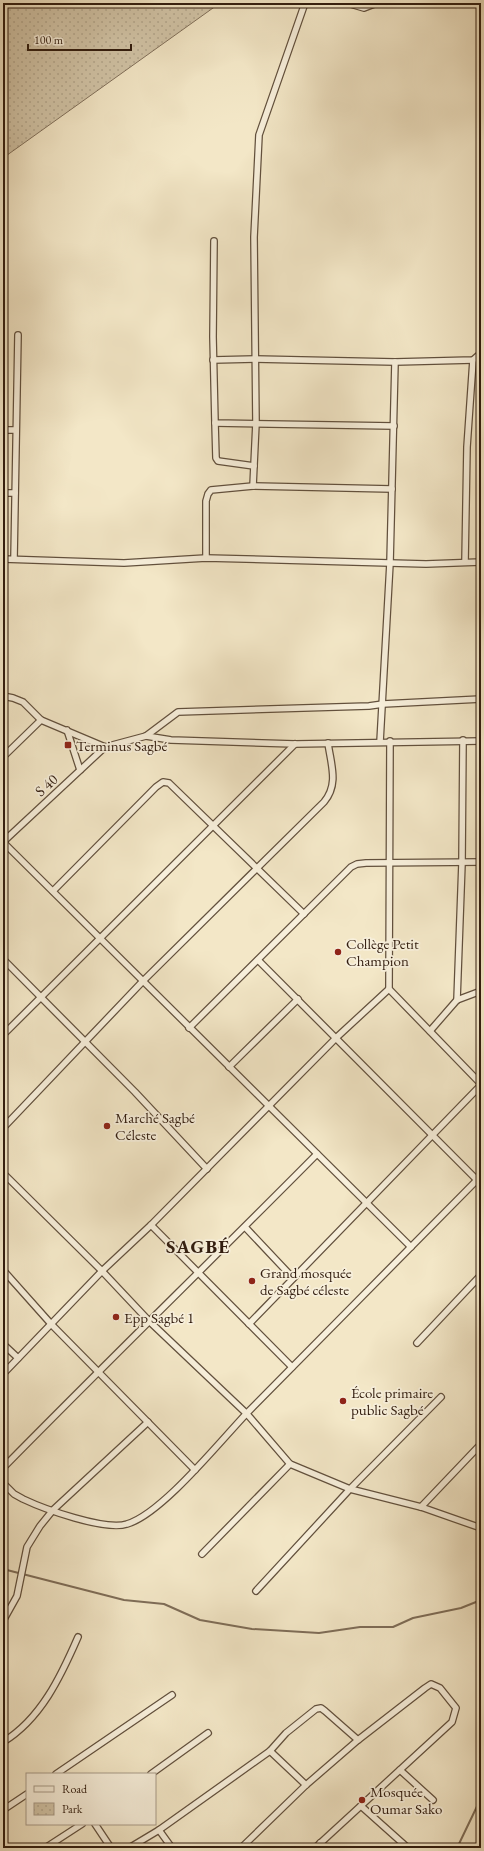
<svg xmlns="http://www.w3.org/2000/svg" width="484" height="1851" viewBox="0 0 484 1851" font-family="'EB Garamond',serif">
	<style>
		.park { fill: url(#park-dots); stroke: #82715c }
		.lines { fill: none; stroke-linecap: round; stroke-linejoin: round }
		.stream { stroke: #7e6d58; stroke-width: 2 }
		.minor-casing { stroke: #62503d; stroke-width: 8 }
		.minor { stroke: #f7efdb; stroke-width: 5.5 }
		.poi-dot { fill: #8f2418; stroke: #f7efdb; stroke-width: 1.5 }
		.labels { text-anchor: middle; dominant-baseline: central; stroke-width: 3.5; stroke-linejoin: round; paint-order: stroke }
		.poi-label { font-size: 15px; fill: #321d0f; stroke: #f7efdb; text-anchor: start }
		.street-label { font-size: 15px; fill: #321d0f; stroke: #f7efdb }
		.district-label { font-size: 19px; font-weight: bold; letter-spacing: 1px; fill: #321d0f; stroke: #f7efdb }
	</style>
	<defs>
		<pattern id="park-dots" width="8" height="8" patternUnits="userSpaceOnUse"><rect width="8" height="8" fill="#d2c5a8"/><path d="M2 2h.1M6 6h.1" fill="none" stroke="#b5a98f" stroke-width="1.8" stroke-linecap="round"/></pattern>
	</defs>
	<rect width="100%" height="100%" fill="#f3e7c7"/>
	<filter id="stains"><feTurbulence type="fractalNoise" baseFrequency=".005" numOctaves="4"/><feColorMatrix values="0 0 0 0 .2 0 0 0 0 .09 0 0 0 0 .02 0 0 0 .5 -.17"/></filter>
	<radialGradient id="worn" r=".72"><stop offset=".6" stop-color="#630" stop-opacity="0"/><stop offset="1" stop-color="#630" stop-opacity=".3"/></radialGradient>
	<polygon class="park" points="3,3 220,3 3,158"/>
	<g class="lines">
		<g class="stream">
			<polyline points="3,1569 124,1600 164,1604 200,1620 252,1629 319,1633 360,1627 393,1627 413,1618 461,1608 481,1600"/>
			<polyline points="457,1848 481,1798"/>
		</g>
		<g class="minor-casing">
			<g id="minor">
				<polyline points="347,3 364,8 377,3"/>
				<polyline points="214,241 213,337 215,423 394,426"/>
				<polyline points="213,360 255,359 395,362 473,360 481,353"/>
				<polyline points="215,423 216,458 218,461 254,466"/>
				<polyline points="3,430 16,430"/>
				<polyline points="253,486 256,423 254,237 259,135 305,3"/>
				<polyline points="3,493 15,493"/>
				<polyline points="206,558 206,501 208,494 211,490 253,486 392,489"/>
				<polyline points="3,559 124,563 206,558 426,564 481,562"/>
				<polyline points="14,559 18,335"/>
				<polyline points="465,562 467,447 473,360"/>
				<polyline points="3,696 13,698 23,702 41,720 105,747 146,736 178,712 369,706 383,704 481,699"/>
				<polyline points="67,730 80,770"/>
				<polyline points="146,736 171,740 295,744 481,741"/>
				<polyline points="390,741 389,989 481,1084"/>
				<polyline points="380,742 390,563 395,362"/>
				<polyline points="105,747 3,842 411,1247"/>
				<polyline points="3,757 41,720"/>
				<polyline points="53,891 156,787 163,782 169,783 304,914"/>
				<polyline points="3,959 135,1092 207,1169"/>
				<polyline points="258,960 481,1184"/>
				<polyline points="457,1000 462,863 463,740"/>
				<polyline points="189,1028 351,867 357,864 366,863 481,862"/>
				<polyline points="430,1031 457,1000 481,991"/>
				<polyline points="3,1035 295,744"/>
				<polyline points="229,1067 298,999"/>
				<path d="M3,1128L143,981L324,802C339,784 331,765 328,743"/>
				<polyline points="3,1173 102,1271 149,1321 247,1414 290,1464 350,1489 421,1507 481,1528"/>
				<polyline points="151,1225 292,1367"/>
				<polyline points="245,1227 293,1278"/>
				<polyline points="3,1270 52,1325 195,1470"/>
				<polyline points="249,1324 481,1085"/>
				<polyline points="417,1343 481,1275"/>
				<polyline points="3,1344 18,1358"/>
				<polyline points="3,1374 102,1271 151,1225 337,1037 389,989"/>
				<path d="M3,1468C107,1362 213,1259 317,1154"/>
				<path d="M3,1483L14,1494L23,1499C44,1509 105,1531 127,1524C162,1514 221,1440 248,1412C324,1334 401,1258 477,1180"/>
				<polyline points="421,1507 481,1444"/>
				<polyline points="202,1554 290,1464"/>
				<polyline points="256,1591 350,1489 441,1397"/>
				<polyline points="3,1621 17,1596 27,1547 40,1526 53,1510 148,1422"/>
				<path d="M3,1742C41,1719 61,1676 78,1637"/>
				<polyline points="270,1751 306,1785"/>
				<polyline points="400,1770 433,1800"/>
				<polyline points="56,1774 172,1695"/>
				<polyline points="151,1774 208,1733"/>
				<polyline points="361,1806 408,1848"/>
				<polyline points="3,1810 27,1794"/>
				<polyline points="95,1824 111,1848"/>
				<polyline points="159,1830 172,1848"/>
				<polyline points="320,1843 327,1848"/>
				<polyline points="45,1848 82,1824"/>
				<polyline points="129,1848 159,1830 270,1751 286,1733 316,1709 321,1708 325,1711 358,1740"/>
				<polyline points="241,1848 306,1785 358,1740 425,1688 431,1684 440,1688 456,1708 452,1722 315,1848"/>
			</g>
		</g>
		<use href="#minor" class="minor"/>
	</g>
	<g class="poi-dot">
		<rect x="64" y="741" width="8" height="8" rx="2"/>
		<circle cx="338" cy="952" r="4"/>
		<circle cx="107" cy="1126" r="4"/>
		<circle cx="252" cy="1281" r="4"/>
		<circle cx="116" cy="1317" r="4"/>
		<circle cx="343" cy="1401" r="4"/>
		<circle cx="362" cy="1800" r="4"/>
	</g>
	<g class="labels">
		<g class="poi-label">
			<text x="76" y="745">Terminus Sagbé</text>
			<text x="346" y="943">Collège Petit<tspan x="346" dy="17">Champion</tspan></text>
			<text x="115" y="1117">Marché Sagbé<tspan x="115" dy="17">Céleste</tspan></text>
			<text x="260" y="1272">Grand mosquée<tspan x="260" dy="17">de Sagbé céleste</tspan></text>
			<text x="124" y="1317">Epp Sagbé 1</text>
			<text x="351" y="1392">École primaire<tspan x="351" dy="17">public Sagbé</tspan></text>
			<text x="370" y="1791">Mosquée<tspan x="370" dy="17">Oumar Sako</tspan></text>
		</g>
		<g class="street-label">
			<text transform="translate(46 785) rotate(-43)">S 40</text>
		</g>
		<g class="district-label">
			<text x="198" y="1246">SAGBÉ</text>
		</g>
	</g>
	<rect width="484" height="1851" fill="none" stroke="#f3e7c7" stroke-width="16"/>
	<rect x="4" y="4" width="476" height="1843" fill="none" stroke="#321d0f" stroke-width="2"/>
	<rect x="8" y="8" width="468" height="1835" fill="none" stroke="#321d0f"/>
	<rect x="26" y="1773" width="130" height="52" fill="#f7efdb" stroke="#a89b89"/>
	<rect x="34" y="1786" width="20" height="6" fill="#f7efdb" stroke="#a89b89"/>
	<text x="62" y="1793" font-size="12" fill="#321d0f">Road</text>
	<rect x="34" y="1803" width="20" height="12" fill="url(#park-dots)" stroke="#a89b89"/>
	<text x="62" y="1813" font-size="12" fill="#321d0f">Park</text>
	<path d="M28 44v6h103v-6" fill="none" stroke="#321d0f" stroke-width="2"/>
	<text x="34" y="44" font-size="12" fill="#321d0f" stroke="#f7efdb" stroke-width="3" paint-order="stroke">100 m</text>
	<rect width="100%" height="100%" filter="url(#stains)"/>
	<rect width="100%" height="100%" fill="url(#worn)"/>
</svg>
